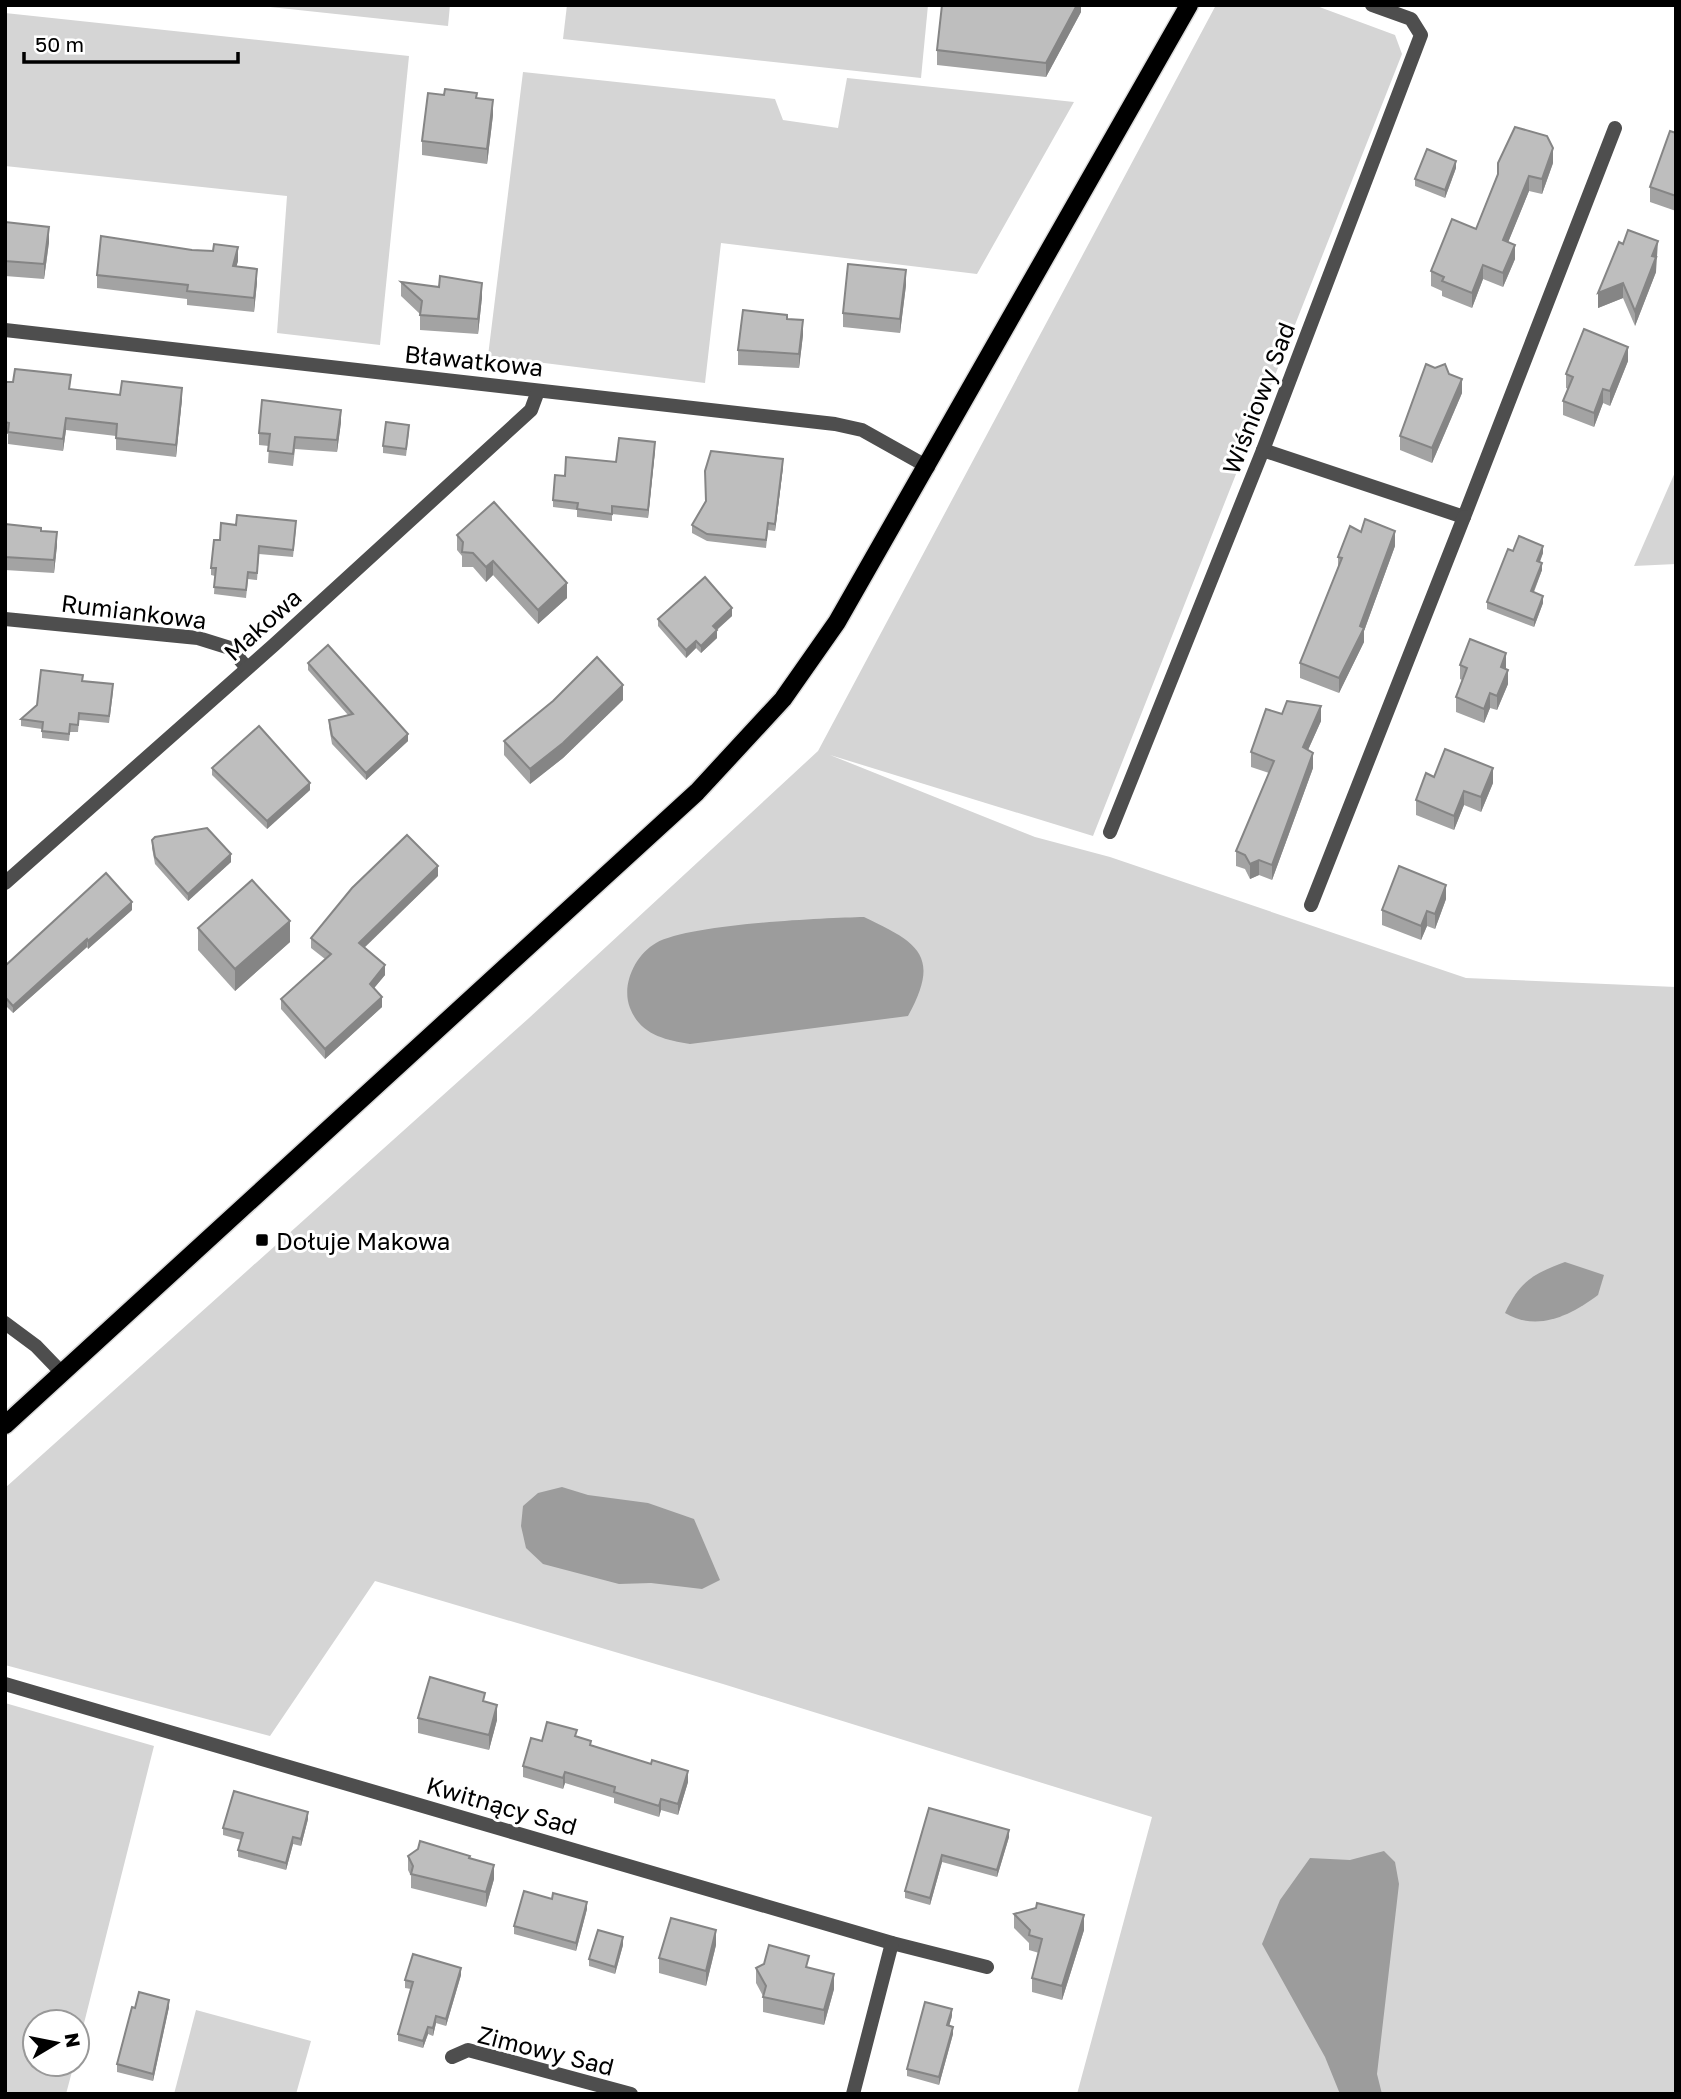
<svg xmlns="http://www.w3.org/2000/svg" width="1681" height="2099" viewBox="0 0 1681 2099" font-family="'Golos Text',sans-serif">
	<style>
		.green { fill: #d5d5d5 }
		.water { fill: #9c9c9c }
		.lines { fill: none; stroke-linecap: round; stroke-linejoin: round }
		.primary-casing { stroke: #dbdbdb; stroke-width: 21 }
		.minor { stroke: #4e4e4e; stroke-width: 14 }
		.primary { stroke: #000; stroke-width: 18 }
		.wall { fill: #a3a3a3 }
		.shaded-wall { fill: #858585 }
		.building { fill: #bebebe; stroke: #858585; stroke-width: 2 }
		.poi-dot { fill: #000; stroke: #fff; stroke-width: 2.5 }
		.labels { text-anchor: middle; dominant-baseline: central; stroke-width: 6; stroke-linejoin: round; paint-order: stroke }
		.street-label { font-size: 24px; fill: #000; stroke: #fff }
		.poi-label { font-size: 24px; fill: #000; stroke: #fff; text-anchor: start }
	</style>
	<rect width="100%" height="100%" fill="#fff"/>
	<g class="green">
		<polygon points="252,5 450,5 448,26"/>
		<polygon points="567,5 928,5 921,78 563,39"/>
		<polygon points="1216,5 1314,5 1395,35 1402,54 1093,836 830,755 1035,837 1110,857 1466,978 1676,987 1676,2094 1077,2094 1152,1817 723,1684 375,1581 270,1736 5,1665 5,1488 529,1018 818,751"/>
		<polygon points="5,13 409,56 380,345 277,333 287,196 5,166"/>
		<polygon points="523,72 775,99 783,120 838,128 847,78 1074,102 977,274 721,243 705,383 488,356"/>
		<polygon points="1676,470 1676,564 1634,566"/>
		<polygon points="5,1703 154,1746 77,2051 77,2022 35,2022 35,2064 74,2064 66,2094 5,2094"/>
		<polygon points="196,2010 311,2041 296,2094 174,2094"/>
	</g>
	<g class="water">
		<path d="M864,917C919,943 941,956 908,1016L690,1044C664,1040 640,1034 630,1008C621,985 635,955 656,943C689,924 821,918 864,917Z"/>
		<path d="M1565,1262L1604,1275L1598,1295C1570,1316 1537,1332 1505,1313C1520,1281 1533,1274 1565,1262Z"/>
		<polygon points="562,1487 588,1495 648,1503 694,1519 720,1580 702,1589 651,1583 619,1584 543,1564 526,1548 521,1526 523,1506 538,1493"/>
		<polygon points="1384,1851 1395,1862 1399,1884 1377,2074 1382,2094 1340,2094 1325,2057 1262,1944 1280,1900 1310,1858 1350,1860"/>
	</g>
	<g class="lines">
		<g class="primary-casing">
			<polyline id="primary" points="5,1425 697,792 783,699 837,622 1189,5"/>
		</g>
		<g class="minor">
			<polyline points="5,330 835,424 862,430 928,467"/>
			<polyline points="1263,450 1464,517 1615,128"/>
			<polyline points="5,619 198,638 230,648 247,668"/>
			<polyline points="1110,832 1263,450 1421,35 1411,19 1372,5"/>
			<polyline points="5,883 275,644 531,410 538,391"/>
			<polyline points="1311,905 1464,517"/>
			<polyline points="5,1323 36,1346 62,1373"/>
			<polyline points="5,1684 892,1943 987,1967"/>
			<polyline points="452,2057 468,2050 631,2094"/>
			<polyline points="853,2094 892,1943"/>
		</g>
		<use href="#primary" class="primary"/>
	</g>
	<g class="wall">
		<polygon points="1081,5 1081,12 1046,77 937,65 937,50"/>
		<polygon points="477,98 493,115 487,164 422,155 422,141"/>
		<polygon points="1676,133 1676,211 1650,202 1650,187"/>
		<polygon points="1553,163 1542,194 1529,191 1508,242 1515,259 1503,287 1483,279 1472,308 1442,296 1442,291 1431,286 1431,271 1476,229 1498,174"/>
		<polygon points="1456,168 1445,198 1415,186 1415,179"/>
		<polygon points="5,222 49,242 44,279 5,276"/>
		<polygon points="1658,256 1656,260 1656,272 1635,326 1623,298 1598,308 1598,293"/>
		<polygon points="238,261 236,266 257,282 254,312 187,305 187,299 97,288 97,275"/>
		<polygon points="401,282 439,287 482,297 478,334 420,330 420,314 401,296"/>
		<polygon points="906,285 900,333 843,327 843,313"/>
		<polygon points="787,319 803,335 799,368 738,365 738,350"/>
		<polygon points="1628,361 1610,406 1603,403 1594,427 1563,415 1563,401 1568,389 1566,388 1566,374"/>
		<polygon points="1449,374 1462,393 1432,463 1400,450 1400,436"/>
		<polygon points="5,382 120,395 182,399 176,457 116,450 116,436 66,430 63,451 8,444 8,434 5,434"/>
		<polygon points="341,422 337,452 295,449 293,466 268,463 269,446 259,445 259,433"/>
		<polygon points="409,432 406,456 383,453 383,446"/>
		<polygon points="655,450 648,518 612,514 612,521 577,517 577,510 553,507 553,500 565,476 616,462"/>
		<polygon points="783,467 775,531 768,530 766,548 707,541 692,533 692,525"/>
		<polygon points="5,524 41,531 57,545 54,573 5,570"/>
		<polygon points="236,525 296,528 293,557 259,554 257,580 248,579 246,598 214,594 215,576 211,575 211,568"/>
		<polygon points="1361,532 1395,546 1364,631 1364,642 1339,693 1300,678 1300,663 1338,568 1338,557"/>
		<polygon points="457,535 567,598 538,624 493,575 486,582 473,567 462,567 462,556 457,550"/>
		<polygon points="1513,551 1543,553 1540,562 1542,570 1534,592 1543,603 1534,627 1487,609 1487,602"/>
		<polygon points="732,616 717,630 717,638 701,653 696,648 686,658 658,626 658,619"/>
		<polygon points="308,663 408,741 366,780 332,744 329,727 329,720 348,715 308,670"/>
		<polygon points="1460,665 1506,668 1508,684 1497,710 1490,708 1484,723 1456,712 1456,697 1462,680 1460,679"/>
		<polygon points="82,681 113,692 109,723 79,720 78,732 70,732 69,741 42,738 42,729 21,726 21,719"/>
		<polygon points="623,700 563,758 530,784 504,755 504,741"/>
		<polygon points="1282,714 1321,721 1308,750 1313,768 1272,880 1259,875 1250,879 1245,869 1236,866 1236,851 1269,773 1251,767 1251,752"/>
		<polygon points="212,768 310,790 267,829 212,775"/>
		<polygon points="1434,777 1493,783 1481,812 1464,805 1454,830 1416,815 1416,800"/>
		<polygon points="152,840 231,862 188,901 155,864 152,848"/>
		<polygon points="438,876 364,947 385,975 374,988 382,1007 325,1059 281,1009 281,999 325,959 311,948 311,938"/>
		<polygon points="1446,899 1435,929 1427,926 1421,940 1382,925 1382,910"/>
		<polygon points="132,910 88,949 87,947 13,1013 5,1005 5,966"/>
		<polygon points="198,928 290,942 235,991 198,950"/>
		<polygon points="485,1702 497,1720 489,1750 418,1733 418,1718"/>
		<polygon points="577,1737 591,1746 688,1782 678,1815 661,1810 659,1817 614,1803 614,1798 565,1783 563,1789 523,1777 523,1766 542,1741"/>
		<polygon points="929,1808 1009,1837 997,1877 942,1862 930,1905 905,1898 905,1891"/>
		<polygon points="308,1819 301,1846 293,1844 286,1870 238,1857 238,1850 241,1840 223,1835 223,1828"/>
		<polygon points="408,1856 470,1858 494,1879 486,1907 411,1888 411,1876 408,1870"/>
		<polygon points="587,1909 576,1951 514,1934 514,1926"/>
		<polygon points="1014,1914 1084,1930 1062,2000 1032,1992 1032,1978 1039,1953 1029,1950 1029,1943 1014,1928"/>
		<polygon points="623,1945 615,1974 589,1966 589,1959"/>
		<polygon points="716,1945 706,1986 659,1973 659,1958"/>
		<polygon points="756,1968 809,1968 834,1989 824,2025 763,2012 763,1996 756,1983"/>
		<polygon points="461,1975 446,2026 436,2023 433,2036 428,2034 423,2048 398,2041 398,2034 411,1989 405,1988 405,1980"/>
		<polygon points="169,2007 153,2081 117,2072 117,2064"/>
		<polygon points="952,2016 949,2026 953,2034 939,2085 907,2076 907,2069"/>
	</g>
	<g class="shaded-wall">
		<polygon points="1077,5 1081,5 1081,12 1046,77 1046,63"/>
		<polygon points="493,100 493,115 487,164 487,149"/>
		<polygon points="1553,148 1553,163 1542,194 1542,179"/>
		<polygon points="1456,161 1456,168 1445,198 1445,190"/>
		<polygon points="1529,176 1529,191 1503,255 1503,240"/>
		<polygon points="49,227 49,242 44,279 44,264"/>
		<polygon points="1658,241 1656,272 1635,326 1635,311 1652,256"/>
		<polygon points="1515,245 1515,259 1503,287 1503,273"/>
		<polygon points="238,247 238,261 233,280 233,266"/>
		<polygon points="1483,265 1483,279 1472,308 1472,293"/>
		<polygon points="257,269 257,282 254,312 254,298"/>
		<polygon points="906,270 906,285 900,333 900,319"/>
		<polygon points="482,283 482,297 478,334 478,319"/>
		<polygon points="1623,283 1623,298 1598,308 1598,293"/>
		<polygon points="803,320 803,335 799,368 799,354"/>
		<polygon points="1628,347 1628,361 1610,406 1610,391"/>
		<polygon points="1462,379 1462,393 1432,463 1432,448"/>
		<polygon points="182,388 182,399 176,457 176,445"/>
		<polygon points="1603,389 1603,403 1594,427 1594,413"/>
		<polygon points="341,410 341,422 337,452 337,440"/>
		<polygon points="66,418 66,430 63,451 63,439"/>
		<polygon points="655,442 655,450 648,518 648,510"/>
		<polygon points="783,459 783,467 775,531 775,524"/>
		<polygon points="1395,531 1395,546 1364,631 1364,642 1339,693 1339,678"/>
		<polygon points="57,532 57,545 54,573 54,560"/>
		<polygon points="1543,546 1543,553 1537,568 1537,561"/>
		<polygon points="493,561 493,575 486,582 486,567"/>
		<polygon points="1542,563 1542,570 1531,598 1531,591"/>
		<polygon points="567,583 567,598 538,624 538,610"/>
		<polygon points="1543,596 1543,603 1534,627 1534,620"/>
		<polygon points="732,608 732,616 713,633 713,626"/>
		<polygon points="717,630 717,638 701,653 701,646"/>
		<polygon points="696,641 696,648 686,658 686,650"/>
		<polygon points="1506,653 1506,668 1501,681 1501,667"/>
		<polygon points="1508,670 1508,684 1497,710 1497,696"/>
		<polygon points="623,685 623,700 563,758 530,784 530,769"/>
		<polygon points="1490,693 1490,708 1484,723 1484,709"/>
		<polygon points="1321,706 1321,721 1303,761 1303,747"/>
		<polygon points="408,734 408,741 366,780 366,773"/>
		<polygon points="1313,753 1313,768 1272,880 1272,865"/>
		<polygon points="1493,768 1493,783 1481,812 1481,797"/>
		<polygon points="310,783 310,790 267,829 267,821"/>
		<polygon points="1464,791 1464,805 1454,830 1454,816"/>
		<polygon points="231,854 231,862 188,901 188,894"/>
		<polygon points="1259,860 1259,875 1250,879 1250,864"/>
		<polygon points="438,866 438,876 359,953 359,943"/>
		<polygon points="1446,885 1446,899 1435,929 1435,914"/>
		<polygon points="132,902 132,910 88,949 88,941"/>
		<polygon points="1427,911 1427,926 1421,940 1421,926"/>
		<polygon points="290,921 290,942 235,991 235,969"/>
		<polygon points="87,939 87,947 13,1013 13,1006"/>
		<polygon points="385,965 385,975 370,993 370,984"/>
		<polygon points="382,997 382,1007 325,1059 325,1049"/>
		<polygon points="497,1705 497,1720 489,1750 489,1735"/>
		<polygon points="688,1771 688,1782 678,1815 678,1804"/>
		<polygon points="565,1772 565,1783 563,1789 563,1778"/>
		<polygon points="661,1799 661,1810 659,1817 659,1806"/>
		<polygon points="308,1812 308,1819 301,1846 301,1839"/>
		<polygon points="1009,1830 1009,1837 997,1877 997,1870"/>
		<polygon points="293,1837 293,1844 286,1870 286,1863"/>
		<polygon points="942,1855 942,1862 930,1905 930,1898"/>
		<polygon points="494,1865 494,1879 486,1907 486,1892"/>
		<polygon points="587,1902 587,1909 576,1951 576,1943"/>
		<polygon points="1084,1915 1084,1930 1062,2000 1062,1986"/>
		<polygon points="716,1930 716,1945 706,1986 706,1971"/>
		<polygon points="623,1937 623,1945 615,1974 615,1967"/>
		<polygon points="461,1968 461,1975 446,2026 446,2019"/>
		<polygon points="834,1974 834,1989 824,2025 824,2010"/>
		<polygon points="169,2000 169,2007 153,2081 153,2074"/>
		<polygon points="952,2009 952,2016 947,2033 947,2025"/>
		<polygon points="436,2016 436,2023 433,2036 433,2028"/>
		<polygon points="428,2027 428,2034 423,2048 423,2041"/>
		<polygon points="953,2027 953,2034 939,2085 939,2077"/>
	</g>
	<g class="building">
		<polygon points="942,5 1077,5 1046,63 937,50"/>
		<polygon points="445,89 477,93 476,98 493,100 487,149 422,141 428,93 444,95"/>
		<polygon points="1515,127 1547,136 1553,148 1542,179 1529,176 1503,240 1515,245 1503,273 1483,265 1472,293 1442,281 1444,277 1431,271 1452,219 1476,229 1498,174 1498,163"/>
		<polygon points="1670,131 1676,133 1676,196 1650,187"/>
		<polygon points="1427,149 1456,161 1445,190 1415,179"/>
		<polygon points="5,222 49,227 44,264 5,261"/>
		<polygon points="1628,230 1658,241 1652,256 1656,257 1635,311 1623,283 1598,293 1619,242 1623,244"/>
		<polygon points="101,236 192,250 213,251 214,244 238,247 233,266 257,269 254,298 187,291 188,285 97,275"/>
		<polygon points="848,264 906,270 900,319 843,313"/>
		<polygon points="440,276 482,283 478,319 420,315 422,301 401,282 439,287"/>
		<polygon points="743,310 787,315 787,319 803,320 799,354 738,350"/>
		<polygon points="1584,329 1628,347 1610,391 1603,389 1594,413 1563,401 1573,377 1566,374"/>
		<polygon points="1426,364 1435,368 1445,364 1449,374 1462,379 1432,448 1400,436"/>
		<polygon points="15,369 71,375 69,389 120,395 122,381 182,388 176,445 116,438 117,424 66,418 63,439 8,432 9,423 5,422 5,382 13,382"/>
		<polygon points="262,400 341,410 337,440 295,437 293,454 268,451 270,434 259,433"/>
		<polygon points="386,422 409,425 406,449 383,446"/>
		<polygon points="619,438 655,442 648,510 612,506 612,514 577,509 578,503 553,500 555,475 565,476 566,457 616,462"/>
		<polygon points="711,451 783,459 775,524 768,523 766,540 707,534 692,525 706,501 705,471"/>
		<polygon points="494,502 567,583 538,610 493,561 486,567 473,553 462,552 463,542 457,535"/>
		<polygon points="237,515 296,521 293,550 259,546 257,573 248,572 246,590 214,587 216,568 211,568 214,540 220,540 221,523 236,525"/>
		<polygon points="1365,519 1395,531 1360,626 1364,628 1339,678 1300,663 1342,558 1338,557 1350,526 1361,532"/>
		<polygon points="5,524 41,528 41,531 57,532 54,560 5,557"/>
		<polygon points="1519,536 1543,546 1537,561 1542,563 1531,591 1543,596 1534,620 1487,602 1508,549 1513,551"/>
		<polygon points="705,577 732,608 713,626 717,630 701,646 696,641 686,650 658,619"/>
		<polygon points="1470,639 1506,653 1501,667 1508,670 1497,696 1490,693 1484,709 1456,697 1467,668 1460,665"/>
		<polygon points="328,645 408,734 366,773 332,736 329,720 353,714 308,663"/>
		<polygon points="597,657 623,685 563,743 530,769 504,741 553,701"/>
		<polygon points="41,670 83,675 82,681 113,684 109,716 79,713 78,725 70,724 69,734 42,731 43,722 21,719 37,705"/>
		<polygon points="1287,701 1321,706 1303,747 1313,753 1272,865 1259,860 1250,864 1245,855 1236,851 1274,761 1251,752 1266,709 1282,714"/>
		<polygon points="259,726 310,783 267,821 212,768"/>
		<polygon points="1445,749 1493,768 1481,797 1464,791 1454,816 1416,800 1426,773 1434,777"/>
		<polygon points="207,828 231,854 188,894 155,857 152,840 155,837"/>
		<polygon points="407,835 438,866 359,943 385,965 370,984 382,997 325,1049 281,999 331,954 311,938 352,888"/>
		<polygon points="1399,866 1446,885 1435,914 1427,911 1421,926 1382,910"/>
		<polygon points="106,873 132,902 88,941 87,939 13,1006 5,997 5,966"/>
		<polygon points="252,880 290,921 235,969 198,928"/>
		<polygon points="430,1677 485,1693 483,1701 497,1705 489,1735 418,1718"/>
		<polygon points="547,1722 577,1730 575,1736 591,1741 590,1745 651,1764 652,1760 688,1771 678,1804 661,1799 659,1806 614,1792 615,1787 565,1772 563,1778 523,1766 531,1738 542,1741"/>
		<polygon points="234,1791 308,1812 301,1839 293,1837 286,1863 238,1850 243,1833 223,1828"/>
		<polygon points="929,1808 1009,1830 997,1870 942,1855 930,1898 905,1891"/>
		<polygon points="420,1841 470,1856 469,1858 494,1865 486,1892 411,1874 413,1866 408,1856 418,1849"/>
		<polygon points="524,1891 552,1899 553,1893 587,1902 576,1943 514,1926"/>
		<polygon points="1037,1903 1084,1915 1062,1986 1032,1978 1042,1939 1029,1935 1030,1930 1014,1914 1036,1908"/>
		<polygon points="671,1918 716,1930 706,1971 659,1958"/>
		<polygon points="598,1930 623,1937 615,1967 589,1959"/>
		<polygon points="769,1945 809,1956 806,1967 834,1974 824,2010 763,1997 766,1986 756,1968 764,1964"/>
		<polygon points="413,1954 461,1968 446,2019 436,2016 433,2028 428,2027 423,2041 398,2034 413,1982 405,1980"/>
		<polygon points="139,1992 169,2000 153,2074 117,2064 132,2007 135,2008"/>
		<polygon points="925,2002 952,2009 947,2025 953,2027 939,2077 907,2069"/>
	</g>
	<rect class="poi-dot" x="255" y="1233" width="14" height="14" rx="3.5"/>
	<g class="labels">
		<g class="street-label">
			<text transform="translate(474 360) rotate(6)">Bławatkowa</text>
			<text transform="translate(1258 398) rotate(-69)">Wiśniowy Sad</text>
			<text transform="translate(134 611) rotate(7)">Rumiankowa</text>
			<text transform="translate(262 624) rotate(-42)">Makowa</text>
			<text transform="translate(502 1805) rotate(16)">Kwitnący Sad</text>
			<text transform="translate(546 2050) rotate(14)">Zimowy Sad</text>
		</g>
		<g class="poi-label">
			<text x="276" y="1240">Dołuje Makowa</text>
		</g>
	</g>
	<rect width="1681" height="2099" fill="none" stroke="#000000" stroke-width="14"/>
	<g transform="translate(56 2043) rotate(80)"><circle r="33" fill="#ffffff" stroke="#999999" stroke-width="2"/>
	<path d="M0-5L12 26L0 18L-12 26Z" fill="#000000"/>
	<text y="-10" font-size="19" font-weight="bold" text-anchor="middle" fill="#000000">N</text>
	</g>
	<path d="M24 52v10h214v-10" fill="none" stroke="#000000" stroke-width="3.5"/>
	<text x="35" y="52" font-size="21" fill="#000000" stroke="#ffffff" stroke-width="5" paint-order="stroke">50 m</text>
</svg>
